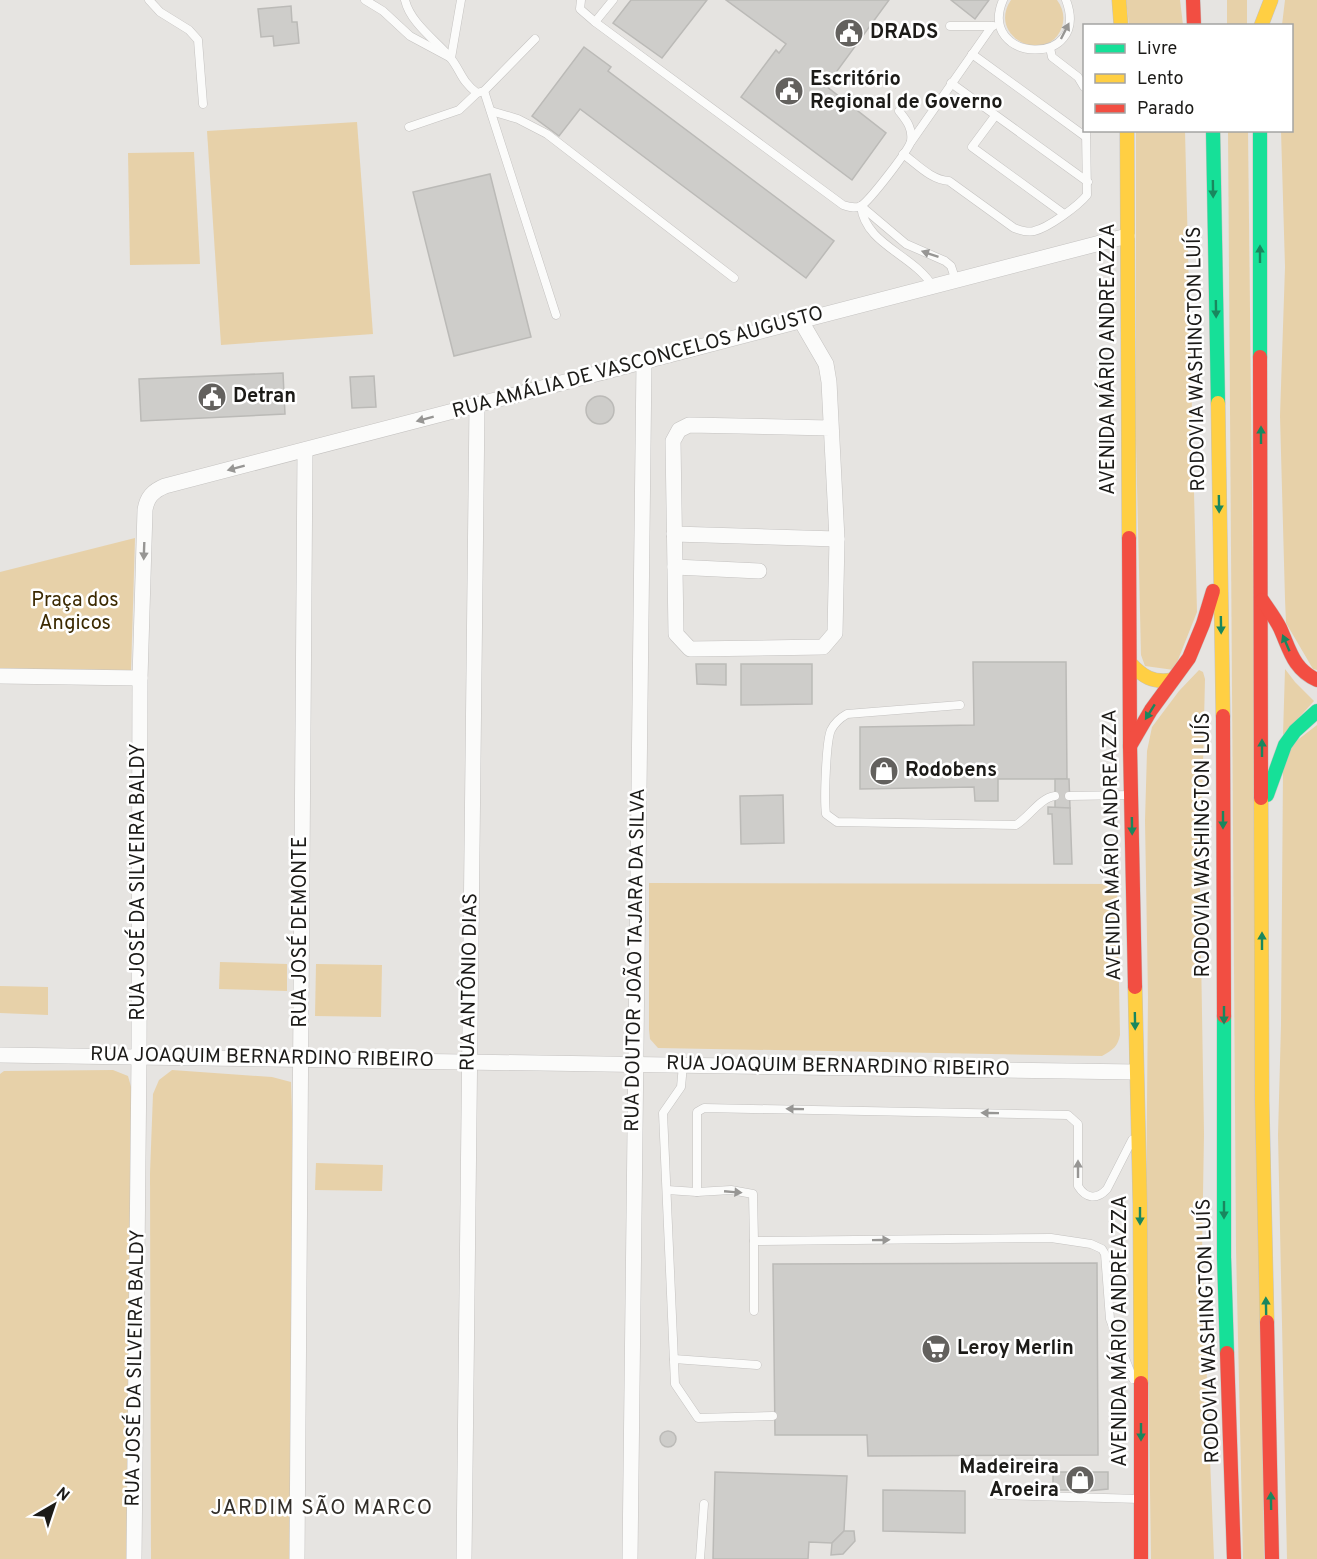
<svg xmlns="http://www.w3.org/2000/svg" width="1317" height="1559" viewBox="0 0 1317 1559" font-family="Overpass,sans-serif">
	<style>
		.green { fill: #e7d1a9 }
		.building { fill: #cecdca; stroke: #bbbab7; stroke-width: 1.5 }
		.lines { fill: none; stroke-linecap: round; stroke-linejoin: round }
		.lane-casing { stroke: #c4c2c0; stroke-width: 9 }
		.street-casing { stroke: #c4c2c0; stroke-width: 16 }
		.fast-casing { stroke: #c4c2c0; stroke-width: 15 }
		.slow-casing { stroke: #c4c2c0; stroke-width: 15 }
		.jam-casing { stroke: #c4c2c0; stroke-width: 15 }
		.lane { stroke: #fbfbfa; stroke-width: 8 }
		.street { stroke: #fbfbfa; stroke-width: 15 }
		.fast { stroke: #16e098; stroke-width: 14 }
		.slow { stroke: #ffcf43; stroke-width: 14 }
		.jam { stroke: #f24e42; stroke-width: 14 }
		.oneway { fill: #979694 }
		.oneway2 { fill: #19875e }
		.labels { text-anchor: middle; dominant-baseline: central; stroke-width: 5; stroke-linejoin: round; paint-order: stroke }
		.poi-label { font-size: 20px; font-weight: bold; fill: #1c1b18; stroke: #fff; text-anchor: start }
		.street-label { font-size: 20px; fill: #1c1b18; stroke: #fff }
		.park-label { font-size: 20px; fill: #3c2a02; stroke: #fff }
		.neighbourhood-label { font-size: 21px; letter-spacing: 1.5px; fill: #322e29; stroke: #fff }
	</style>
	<rect width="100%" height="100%" fill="#e6e4e1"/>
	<g class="green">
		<path d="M1011,0H1057C1063,8 1065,17 1062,27C1047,67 986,37 1011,0Z"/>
		<polygon points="1126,0 1180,0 1183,25 1129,25"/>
		<rect x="1227" y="0" width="20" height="25"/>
		<polygon points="1285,0 1317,0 1317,670 1313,669 1286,623 1285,599 1280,416 1285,267 1281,131 1292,130 1292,26 1282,25"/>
		<polygon points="357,122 373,334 221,345 207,131"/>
		<polygon points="1136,131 1185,131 1197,612 1174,670 1145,666 1141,655 1136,443"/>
		<polygon points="1228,131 1248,131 1264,1559 1243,1559 1236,1249"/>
		<polygon points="194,152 200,264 130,265 128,153"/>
		<polygon points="135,538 131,671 0,670 0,572"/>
		<polygon points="1285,669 1295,682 1314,701 1283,735"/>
		<polygon points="1199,670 1203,672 1205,679 1200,892 1204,1134 1202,1254 1214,1559 1151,1559 1146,1210 1148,997 1145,821 1147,751 1152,727 1179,691"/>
		<polygon points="1317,725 1317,1559 1287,1559 1278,1135 1281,1025 1283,771 1291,745"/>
		<path d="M649,883L1117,884L1120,1035C1118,1046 1113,1050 1102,1056L658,1048L650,1039L649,1030Z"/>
		<polygon points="220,962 287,964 287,991 219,989"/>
		<polygon points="316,964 382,965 381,1017 315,1016"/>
		<polygon points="0,986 48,987 48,1015 0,1013"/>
		<polygon points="113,1070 128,1076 133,1094 128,1350 129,1559 0,1559 0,1074 4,1071"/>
		<polygon points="172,1070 272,1077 291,1082 295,1204 291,1559 151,1559 150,1173 153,1094 159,1080"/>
		<polygon points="316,1163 383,1165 382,1191 315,1190"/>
	</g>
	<g class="building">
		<polygon points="631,0 707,0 662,58 613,23"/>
		<polygon points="726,0 889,0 826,86 886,133 852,180 741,97 776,50 779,53 786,44"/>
		<polygon points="951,0 989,0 975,19"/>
		<polygon points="291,6 292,22 297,22 299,43 274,46 273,36 261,37 258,9"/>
		<polygon points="584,47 611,67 608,71 834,241 806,278 580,109 559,136 532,116"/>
		<polygon points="490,174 531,337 454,356 413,192"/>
		<polygon points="283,373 285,414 141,421 139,379"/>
		<polygon points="374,376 376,407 352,408 350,377"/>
		<circle cx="600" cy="410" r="14"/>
		<polygon points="973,662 1066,662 1067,779 998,779 998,801 975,801 974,787 860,789 860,727 974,725"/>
		<polygon points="696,664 726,664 726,685 697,684"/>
		<polygon points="741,664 812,664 812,704 741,705"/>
		<polygon points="1055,779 1069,779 1070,808 1055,809"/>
		<polygon points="783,795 784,843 741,844 740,796"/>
		<polygon points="1048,807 1070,808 1072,864 1054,864 1052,814 1048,814"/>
		<polygon points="1097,1263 1098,1455 868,1456 867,1435 775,1435 773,1264"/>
		<circle cx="668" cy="1439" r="8"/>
		<polygon points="715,1472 847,1476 844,1531 832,1543 809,1542 808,1559 713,1559"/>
		<polygon points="1053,1472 1108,1472 1108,1489 1087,1491 1084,1493 1077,1493 1074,1490 1053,1490"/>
		<polygon points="883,1490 965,1491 965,1533 883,1531"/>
		<polygon points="844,1531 854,1531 855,1541 843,1554 831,1555 832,1543"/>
	</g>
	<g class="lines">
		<g class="lane-casing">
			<g id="lane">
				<polyline points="149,0 160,12 189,30 198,40 203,104"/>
				<polyline points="365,0 383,11 410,36 451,58 461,0"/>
				<path d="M405,0C410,22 434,39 449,56C461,70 460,80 477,93L484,91L535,39"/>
				<path d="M581,0L580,9L595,22L843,205C849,207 855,209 861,206C870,200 909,150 911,141C913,128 906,120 899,111"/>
				<path d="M1003,0C976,63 1092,69 1066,0"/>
				<polyline points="595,22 613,0"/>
				<polyline points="950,26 993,26"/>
				<polyline points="1050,48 1052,57 1078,77 1084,87"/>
				<polyline points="972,54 1086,137"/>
				<polyline points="951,83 1088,182"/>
				<polyline points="484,91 556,315"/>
				<polyline points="491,111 518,119 547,134 734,278"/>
				<polyline points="995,116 972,147 1064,214"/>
				<polyline points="409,127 459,110 477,93"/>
				<polyline points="911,142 992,26"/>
				<path d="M903,154C917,164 931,180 949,181L1014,228C1020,230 1027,233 1034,231C1048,228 1078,206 1087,195L1086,130"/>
				<polyline points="861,206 906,244 945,261 951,266 956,281"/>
				<path d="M861,206C865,245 915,255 933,287"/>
				<path d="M960,705L847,714C840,718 835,722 831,730C826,741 824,800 826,814L837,822L1016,825C1030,816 1040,798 1055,796"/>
				<polyline points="1069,796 1131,795"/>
				<polyline points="683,1065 681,1087 663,1113 675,1384 698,1418 773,1416"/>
				<path d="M1132,1140L1107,1189C1097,1200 1086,1199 1078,1186V1124L1068,1115L704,1108L697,1112V1192L731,1190L753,1194L754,1241L1051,1238L1091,1244L1102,1249L1105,1254L1110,1319L1133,1379"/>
				<polyline points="667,1190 697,1192"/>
				<polyline points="754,1241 754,1311"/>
				<polyline points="674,1359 757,1365"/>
				<polyline points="998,1495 1140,1499"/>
				<polyline points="700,1559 704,1504"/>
			</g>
		</g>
		<g class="street-casing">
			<g id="street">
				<polyline points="801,321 826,364 829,382 837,539 835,633 823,647 690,649 676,634 673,441 679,430 689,425 830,428"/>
				<polyline points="674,534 837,539"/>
				<polyline points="675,567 759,571"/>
				<polyline points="0,676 140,678"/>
				<polyline points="0,1055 1136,1072"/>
				<path d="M134,1559L139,1057L140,678L145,510C147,497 153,491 165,486L1127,236"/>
				<polyline points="297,1559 305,450"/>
				<polyline points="464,1559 477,405"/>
				<polyline points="630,1559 644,362"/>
			</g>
		</g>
		<g class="fast-casing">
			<g id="fast">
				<polyline points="1213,130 1218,403"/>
				<polyline points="1260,130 1260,357"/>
				<polyline points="1267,795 1285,745 1295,731 1317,711"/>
				<polyline points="1224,1016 1224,1257 1227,1353"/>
			</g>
		</g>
		<g class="slow-casing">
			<g id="slow">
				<polyline points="1119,0 1121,26"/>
				<polyline points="1261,26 1271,0"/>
				<polyline points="1127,130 1129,538"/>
				<polyline points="1218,403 1223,716"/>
				<path d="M1130,663C1143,677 1153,683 1172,680"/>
				<polyline points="1261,798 1262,1101 1267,1322"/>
				<polyline points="1135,987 1140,1204 1141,1383"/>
			</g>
		</g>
		<g class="jam-casing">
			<g id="jam">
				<polyline points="1193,0 1194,26"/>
				<polyline points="1260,357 1261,798"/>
				<polyline points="1129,538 1130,746 1135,987"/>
				<path d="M1262,600C1268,609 1275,618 1280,628C1290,650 1293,669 1317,680"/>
				<polyline points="1223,716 1224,1016"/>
				<polyline points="1130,746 1151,710 1189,658 1203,624 1213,591"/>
				<polyline points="1267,1322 1272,1559"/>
				<polyline points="1227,1353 1234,1559"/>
				<polyline points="1141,1383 1141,1559"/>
			</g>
		</g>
		<use href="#lane" class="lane"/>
		<use href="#street" class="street"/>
		<use href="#fast" class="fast"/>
		<use href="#slow" class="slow"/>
		<use href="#jam" class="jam"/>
	</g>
	<defs><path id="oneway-solid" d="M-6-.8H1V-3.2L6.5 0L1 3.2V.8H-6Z" transform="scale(1.5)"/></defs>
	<g class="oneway">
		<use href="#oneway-solid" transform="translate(1065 31) rotate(-63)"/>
		<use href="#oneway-solid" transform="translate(930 254) rotate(-161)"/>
		<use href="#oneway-solid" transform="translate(425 419) rotate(165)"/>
		<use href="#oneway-solid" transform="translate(236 468) rotate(165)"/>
		<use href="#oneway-solid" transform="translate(144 551) rotate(92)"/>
		<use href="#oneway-solid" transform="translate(795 1109) rotate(-179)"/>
		<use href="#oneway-solid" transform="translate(990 1113) rotate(-179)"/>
		<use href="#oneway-solid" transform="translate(1078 1169) rotate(-90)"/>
		<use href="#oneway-solid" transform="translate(733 1192) rotate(5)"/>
		<use href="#oneway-solid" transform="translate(881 1240) rotate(-1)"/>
	</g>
	<g class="oneway2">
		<use href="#oneway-solid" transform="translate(1213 189) rotate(89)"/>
		<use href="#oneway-solid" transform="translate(1260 254) rotate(-90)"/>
		<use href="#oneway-solid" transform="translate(1216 309) rotate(89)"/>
		<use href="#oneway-solid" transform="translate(1261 435) rotate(-90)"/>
		<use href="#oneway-solid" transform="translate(1219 504) rotate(89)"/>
		<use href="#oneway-solid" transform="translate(1221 625) rotate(89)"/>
		<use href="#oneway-solid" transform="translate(1286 643) rotate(-113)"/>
		<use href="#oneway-solid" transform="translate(1150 712) rotate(122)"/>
		<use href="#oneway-solid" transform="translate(1262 748) rotate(-90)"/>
		<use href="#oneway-solid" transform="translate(1223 820) rotate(90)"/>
		<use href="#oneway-solid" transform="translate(1132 826) rotate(89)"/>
		<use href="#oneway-solid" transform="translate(1262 941) rotate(-90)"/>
		<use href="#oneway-solid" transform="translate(1224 1015) rotate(90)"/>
		<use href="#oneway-solid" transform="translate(1135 1021) rotate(89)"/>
		<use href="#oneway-solid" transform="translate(1224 1210) rotate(90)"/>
		<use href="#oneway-solid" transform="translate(1140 1216) rotate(90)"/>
		<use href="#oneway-solid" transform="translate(1266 1306) rotate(-91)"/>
		<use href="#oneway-solid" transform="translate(1141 1432) rotate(90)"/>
		<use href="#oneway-solid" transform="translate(1271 1501) rotate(-91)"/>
	</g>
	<defs>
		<g id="civic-disc" transform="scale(1.5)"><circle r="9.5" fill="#63615e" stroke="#fff"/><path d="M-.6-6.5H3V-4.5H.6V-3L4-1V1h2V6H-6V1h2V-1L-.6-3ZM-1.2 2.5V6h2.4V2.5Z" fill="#fff"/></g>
		<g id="shop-disc" transform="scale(1.5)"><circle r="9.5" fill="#63615e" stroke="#fff"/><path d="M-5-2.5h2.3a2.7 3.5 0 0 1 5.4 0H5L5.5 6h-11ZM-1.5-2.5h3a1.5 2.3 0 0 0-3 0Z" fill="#fff"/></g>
		<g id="supermarket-disc" transform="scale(1.5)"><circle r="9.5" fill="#63615e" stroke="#fff"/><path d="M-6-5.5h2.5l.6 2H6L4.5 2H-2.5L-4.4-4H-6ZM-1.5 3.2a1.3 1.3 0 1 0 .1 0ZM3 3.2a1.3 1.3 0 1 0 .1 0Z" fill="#fff"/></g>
	</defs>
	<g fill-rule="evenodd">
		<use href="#civic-disc" x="849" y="33"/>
		<use href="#civic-disc" x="789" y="91"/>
		<use href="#civic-disc" x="212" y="397"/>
		<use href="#shop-disc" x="884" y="771"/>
		<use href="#supermarket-disc" x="936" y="1349"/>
		<use href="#shop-disc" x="1080" y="1480"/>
	</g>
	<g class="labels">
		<g class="poi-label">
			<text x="870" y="33">DRADS</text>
			<text x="810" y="80">Escritório<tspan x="810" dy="23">Regional de Governo</tspan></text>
			<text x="233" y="397">Detran</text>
			<text x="905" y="771">Rodobens</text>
			<text x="957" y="1349">Leroy Merlin</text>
			<text x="1059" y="1468" text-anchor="end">Madeireira<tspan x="1059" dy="23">Aroeira</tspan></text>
		</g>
		<g class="street-label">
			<text transform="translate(1109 359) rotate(-90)">AVENIDA MÁRIO ANDREAZZA</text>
			<text transform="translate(1197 359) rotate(-91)">RODOVIA WASHINGTON LUÍS</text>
			<text transform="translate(638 363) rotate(-15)">RUA AMÁLIA DE VASCONCELOS AUGUSTO</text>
			<text transform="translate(1113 845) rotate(-91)">AVENIDA MÁRIO ANDREAZZA</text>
			<text transform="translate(1204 845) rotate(-90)">RODOVIA WASHINGTON LUÍS</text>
			<text transform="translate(139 882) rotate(-90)">RUA JOSÉ DA SILVEIRA BALDY</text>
			<text transform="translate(301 932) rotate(-90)">RUA JOSÉ DEMONTE</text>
			<text transform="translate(636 960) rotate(-89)">RUA DOUTOR JOÃO TAJARA DA SILVA</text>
			<text transform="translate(470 982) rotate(-89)">RUA ANTÔNIO DIAS</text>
			<text transform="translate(262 1058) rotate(1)">RUA JOAQUIM BERNARDINO RIBEIRO</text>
			<text transform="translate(838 1067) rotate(1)">RUA JOAQUIM BERNARDINO RIBEIRO</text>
			<text transform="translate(1121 1331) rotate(-90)">AVENIDA MÁRIO ANDREAZZA</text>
			<text transform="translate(1209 1331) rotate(-92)">RODOVIA WASHINGTON LUÍS</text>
			<text transform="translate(136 1368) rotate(-89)">RUA JOSÉ DA SILVEIRA BALDY</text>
		</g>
		<g class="park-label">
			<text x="75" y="601">Praça dos<tspan x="75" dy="23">Angicos</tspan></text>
		</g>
		<g class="neighbourhood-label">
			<text x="322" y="1508">JARDIM SÃO MARCO</text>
		</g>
	</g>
	<rect x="1083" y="24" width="210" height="108" fill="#ffffff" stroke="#a4a4a3" stroke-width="1.5"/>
	<rect x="1095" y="44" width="30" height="9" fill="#16e098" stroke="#a4a4a3" stroke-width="1.5"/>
	<text x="1137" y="54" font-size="18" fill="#1c1b18">Livre</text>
	<rect x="1095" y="74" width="30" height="9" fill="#ffcf43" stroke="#a4a4a3" stroke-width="1.5"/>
	<text x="1137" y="84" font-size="18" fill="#1c1b18">Lento</text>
	<rect x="1095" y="104" width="30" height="9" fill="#f24e42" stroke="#a4a4a3" stroke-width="1.5"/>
	<text x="1137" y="114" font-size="18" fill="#1c1b18">Parado</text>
	<g transform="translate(54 1505) rotate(39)" stroke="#ffffff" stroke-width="4.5" paint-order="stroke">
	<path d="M0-4.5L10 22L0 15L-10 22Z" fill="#1c1b18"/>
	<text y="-9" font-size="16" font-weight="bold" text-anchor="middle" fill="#1c1b18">N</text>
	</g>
</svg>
